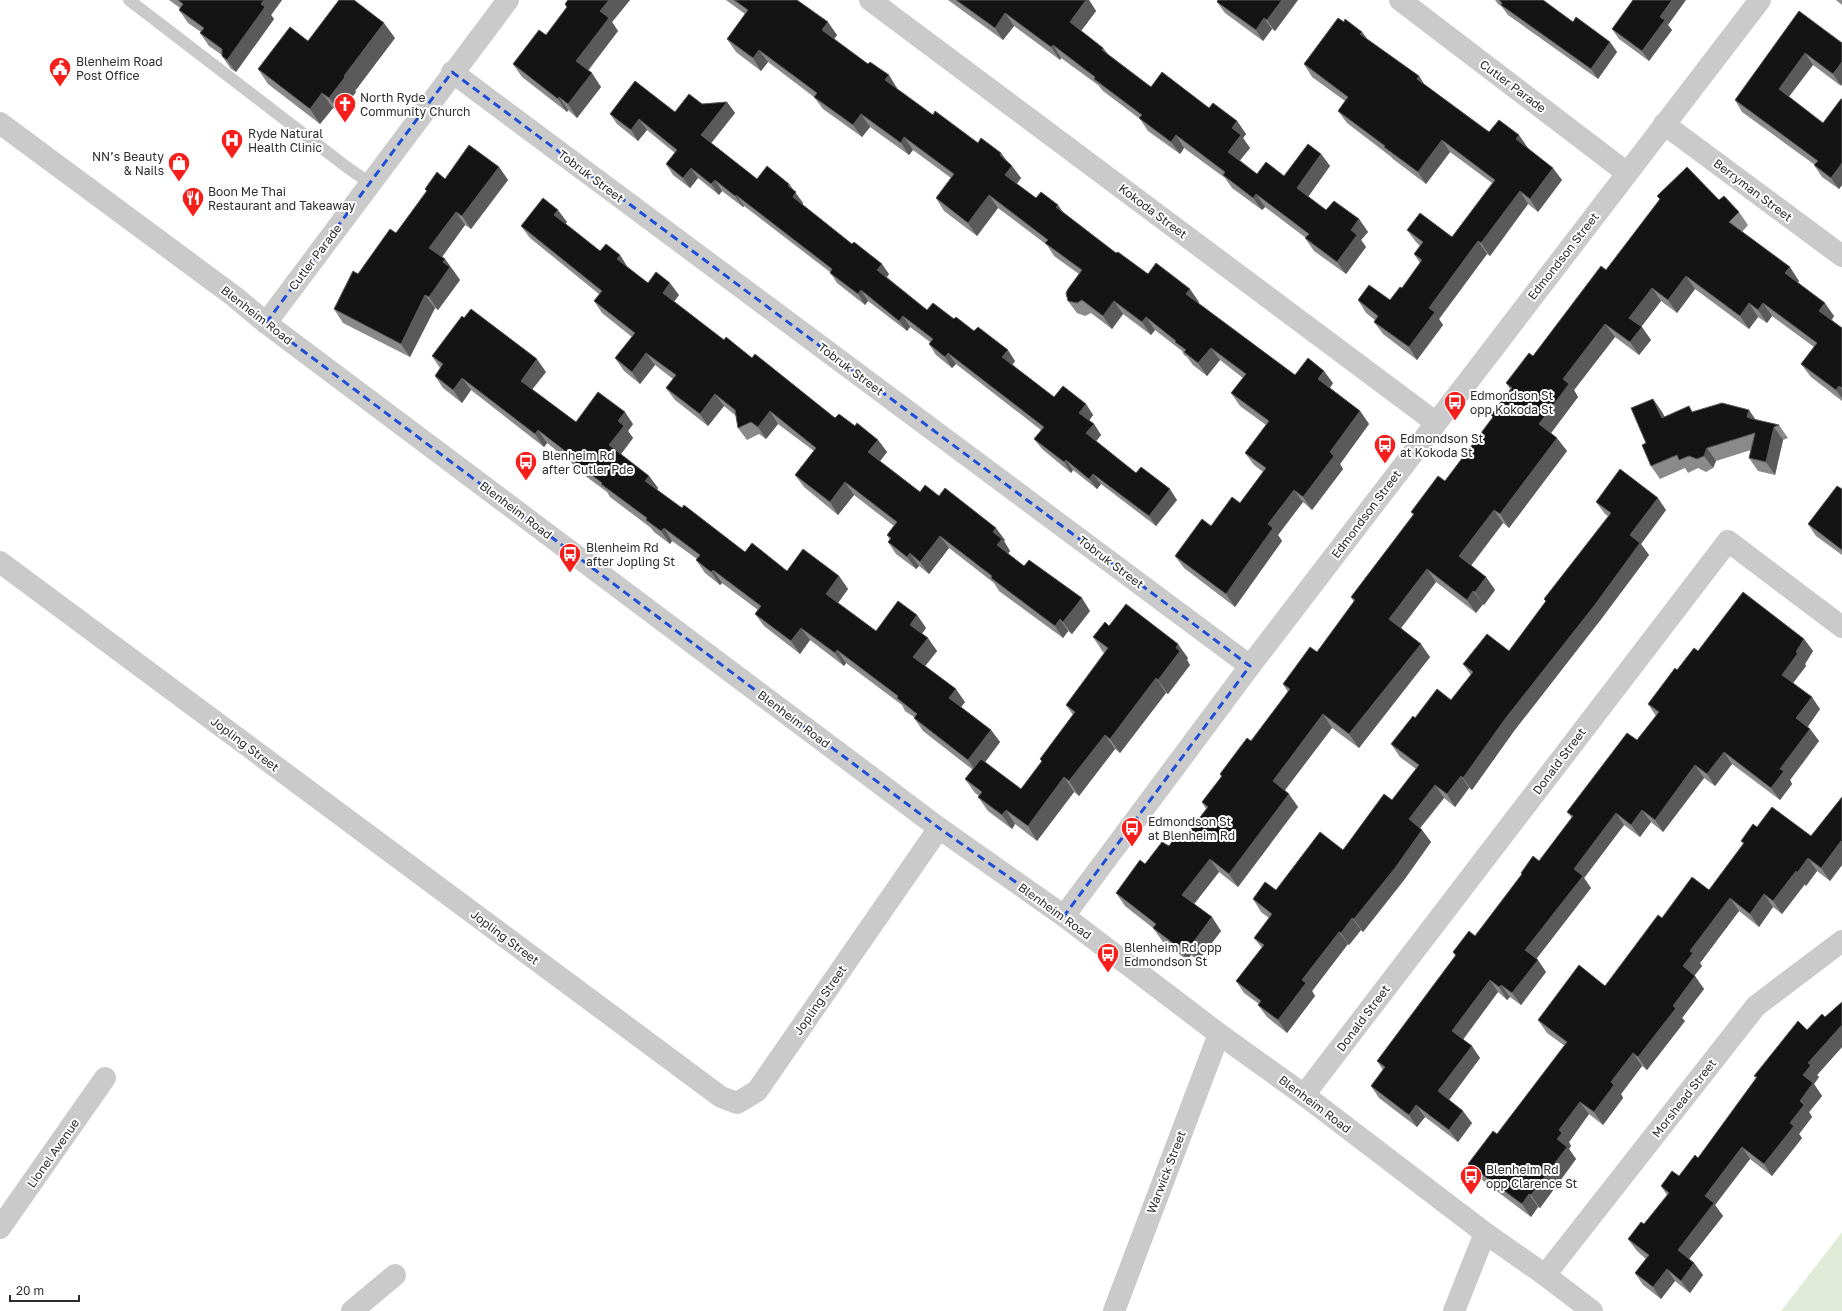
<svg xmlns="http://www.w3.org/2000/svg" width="1842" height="1311" viewBox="0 0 1842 1311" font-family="'Golos Text',sans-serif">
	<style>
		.green { fill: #e1ecd8 }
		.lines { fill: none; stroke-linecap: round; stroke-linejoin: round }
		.service { stroke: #cacaca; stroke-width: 12 }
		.minor { stroke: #cacaca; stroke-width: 22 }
		.wall { fill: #8a8a8a }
		.shaded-wall { fill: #5a5a5a }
		.building { fill: #141414; stroke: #5a5a5a }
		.marked { fill: none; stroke: #1d4ed8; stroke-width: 3; stroke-dasharray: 8 5; stroke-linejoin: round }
		.labels { text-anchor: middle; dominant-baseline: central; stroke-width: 4; stroke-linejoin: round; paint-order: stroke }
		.poi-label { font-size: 12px; fill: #2d2d2d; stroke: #fff; text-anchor: start }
		.street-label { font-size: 12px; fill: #2d2d2d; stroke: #fff }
	</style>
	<rect width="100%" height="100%" fill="#fff"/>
	<polygon class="green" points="1842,1232 1842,1311 1781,1311"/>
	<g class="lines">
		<polyline class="service" points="129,0 348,168 370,183"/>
		<g class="minor">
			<polyline points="870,0 1435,422"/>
			<polyline points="1400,0 1627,173"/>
			<polyline points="452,72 1250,666"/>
			<polyline points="0,123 235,297 266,323 939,828 1064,916 1219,1034 1304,1095 1485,1233 1545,1275 1592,1311"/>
			<polyline points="1664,124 1842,256"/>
			<polyline points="266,323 508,0"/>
			<polyline points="0,562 721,1097 737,1103 757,1091 939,828"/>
			<polyline points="1064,916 1250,666 1760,0"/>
			<polyline points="1304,1095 1728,541 1842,627"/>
			<polyline points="0,1228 105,1078"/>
			<polyline points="1545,1275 1756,1006 1842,941"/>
			<polyline points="352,1311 395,1275"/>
			<polyline points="1114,1311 1219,1034"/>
			<polyline points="1454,1311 1485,1233"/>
		</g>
	</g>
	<g class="wall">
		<polygon points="169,0 282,0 271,15 274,19 236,72 231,69 222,56 222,55 209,46 200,33 201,32 188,23 179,10 180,8"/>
		<polygon points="568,0 630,0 612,22 618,31 588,71 601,87 577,118 568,110 567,112 522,77 513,64 546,35 567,7 565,4"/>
		<polygon points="726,0 797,0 837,35 834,39 897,88 897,89 933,115 978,143 1001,153 1007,161 1021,178 1017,184 1036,198 1058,205 1062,211 1116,253 1148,274 1199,302 1198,303 1295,375 1333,383 1330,388 1360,411 1369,424 1340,464 1343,469 1312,510 1303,502 1278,535 1282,541 1235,607 1184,568 1175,556 1211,526 1240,503 1263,472 1254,465 1245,453 1266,425 1240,406 1231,393 1243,378 1220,360 1207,376 1193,365 1187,357 1184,355 1182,351 1155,330 1151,335 1123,314 1112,329 1091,313 1085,316 1077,313 1068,301 1079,274 1054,256 1047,245 998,208 977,236 944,211 936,198 951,178 913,150 909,155 870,127 862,137 823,109 814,97 768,62 761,71 736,52 727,39 745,14"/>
		<polygon points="948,0 1089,0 1096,11 1081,31 1103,48 1108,54 1151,87 1209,108 1237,121 1246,134 1243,138 1250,148 1240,160 1257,174 1284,176 1321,154 1330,166 1308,197 1326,210 1359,219 1368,232 1361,240 1366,247 1346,274 1314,251 1305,238 1306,238 1265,207 1262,210 1232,188 1225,178 1184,148 1180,154 1148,131 1140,119 1103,91 1098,85 1061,58 1060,60 1014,26 1003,40"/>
		<polygon points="1218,0 1298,0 1275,31 1272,29 1263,41 1225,13 1217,2"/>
		<polygon points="1495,0 1543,0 1573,22 1610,42 1617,52 1598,79 1508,15 1502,7 1498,4"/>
		<polygon points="1836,0 1842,0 1842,5"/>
		<polygon points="1799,11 1841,86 1813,65 1789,97 1823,123 1842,99 1842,185 1839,189 1822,177 1814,165 1815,165 1742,112 1735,100"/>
		<polygon points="1344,22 1362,32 1367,39 1419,76 1424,84 1489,132 1528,148 1562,180 1538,212 1528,204 1490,256 1487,254 1439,319 1443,325 1417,360 1383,334 1374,322 1375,320 1366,313 1358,300 1390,300 1402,288 1420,263 1414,254 1420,246 1416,242 1407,230 1452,237 1492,183 1450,152 1426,184 1393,159 1390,156 1347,123 1338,111 1345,101 1312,77 1304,64"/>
		<polygon points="1668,25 1672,30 1649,61 1619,39 1612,29"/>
		<polygon points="395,38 355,91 356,92 340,113 333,108 320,124 268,84 258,69 308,41"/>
		<polygon points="727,102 735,113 711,143 757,179 789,184 803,203 802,205 889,274 887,277 927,310 954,319 974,331 1015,361 1012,365 1054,397 1086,404 1093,415 1089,420 1094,424 1101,435 1096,441 1136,473 1177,500 1156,526 1101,484 1097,489 1073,470 1071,473 1042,449 1034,439 1041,430 956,364 952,368 936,355 929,344 930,342 910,327 907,331 868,301 865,305 837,283 830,272 744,206 743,207 722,191 719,195 698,178 690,188 673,175 666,164 675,153 647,130 638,141 617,124 610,114 675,112 702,104"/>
		<polygon points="499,167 508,180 471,229 465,225 442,257 445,259 460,280 438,310 435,308 410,357 343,323 334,309 358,274 396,233 426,191 425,189 445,179"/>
		<polygon points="1657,196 1719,200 1739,212 1748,225 1742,232 1799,281 1798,282 1834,316 1832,320 1842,328 1842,401 1811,377 1801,364 1814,347 1772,316 1767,323 1758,317 1749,329 1695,289 1677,313 1661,301 1641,327 1651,340 1639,355 1615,337 1574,390 1578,397 1551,433 1567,451 1509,528 1503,523 1471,566 1486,577 1495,590 1484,605 1483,604 1476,613 1436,582 1401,628 1430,657 1359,748 1332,728 1285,790 1298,807 1238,887 1219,872 1194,904 1221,931 1198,961 1191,955 1187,960 1163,942 1153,928 1125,906 1116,893 1145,864 1169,846 1185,837 1206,809 1202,802 1221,777 1220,774 1251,741 1288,692 1283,684 1317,652 1354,602 1351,597 1413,515 1411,512 1445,481 1493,418 1491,415 1510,389 1506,383 1533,356 1606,270 1660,200"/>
		<polygon points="567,222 565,224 600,251 620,255 628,268 648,283 679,295 674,302 724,340 752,358 835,418 855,426 878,440 887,452 880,461 920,492 939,496 1005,540 1004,541 1010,551 1008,554 1024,566 1090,611 1072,634 1068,631 1063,638 999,591 994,583 949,548 929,574 919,566 916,569 896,554 888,542 890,540 887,535 894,526 854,495 838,515 804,487 795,475 814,451 778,424 766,439 759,434 747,440 738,428 736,416 724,406 708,426 675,400 666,388 673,379 655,365 640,384 624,371 615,358 632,337 602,313 594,301 599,294 530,238 521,226"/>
		<polygon points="432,356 546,372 532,390 576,422 633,424 628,431 633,438 621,454 649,476 658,488 657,490 682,508 745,552 787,571 839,576 848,589 838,603 876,631 917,615 926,628 922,634 937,651 925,666 965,702 961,707 991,730 1000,742 985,762 1021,789 1042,762 1040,759 1073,715 1066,705 1105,653 1103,652 1093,637 1109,626 1188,658 1187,660 1190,665 1168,694 1166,693 1120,753 1115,749 1079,796 1074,792 1037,841 1015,824 1012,829 988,811 978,797 979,796 975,793 965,779 973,770 923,731 914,718 914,717 905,711 902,705 846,663 844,666 810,640 800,654 764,626 755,614 758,610 722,583 720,585 705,573 696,560 697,559 672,541 670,544 654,532 651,528 610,497 607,492 576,469 571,462 547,443 544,447 471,390 462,403 443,388 435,376 440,368"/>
		<polygon points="1653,399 1662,412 1665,417 1693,412 1756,420 1779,425 1788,438 1783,440 1775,475 1758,471 1749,458 1751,450 1716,461 1713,468 1706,472 1698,468 1688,473 1685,468 1660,479 1651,466 1646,443"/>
		<polygon points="1842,489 1842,555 1816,536 1808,524"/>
		<polygon points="1596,502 1666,510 1641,544 1649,555 1602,618 1514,731 1472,790 1469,788 1455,807 1444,798 1420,828 1422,830 1431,842 1404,880 1363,932 1361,930 1349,945 1348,944 1312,991 1315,996 1287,1033 1267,1017 1258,1005 1259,1004 1244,993 1236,981 1262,948 1254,938 1269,918 1261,912 1253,899 1276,890 1343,850 1392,800 1416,769 1400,757 1391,744 1415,718 1451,700 1471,675 1463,664 1509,651 1546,602 1544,599 1608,516 1605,514"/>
		<polygon points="1804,639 1813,651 1805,664 1806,666 1793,683 1820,709 1807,727 1810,729 1819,741 1790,780 1792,784 1780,800 1732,764 1715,786 1704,778 1663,832 1651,822 1640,837 1624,825 1584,878 1591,888 1536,959 1546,972 1521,1005 1510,997 1507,1000 1498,992 1463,1040 1480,1058 1449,1100 1472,1123 1458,1142 1425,1117 1417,1127 1379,1098 1371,1086 1383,1070 1377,1061 1455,956 1453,952 1475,936 1522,875 1521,873 1539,861 1572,818 1567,812 1637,740 1656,716 1648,704 1677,670 1698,651"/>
		<polygon points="1842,797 1842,865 1830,881 1817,871 1806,886 1805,884 1782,914 1773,907 1759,927 1739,911 1700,963 1702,966 1694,975 1704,989 1682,1018 1685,1021 1647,1070 1642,1066 1621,1094 1623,1098 1603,1125 1589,1114 1569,1142 1571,1146 1569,1149 1576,1159 1540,1208 1538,1207 1531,1217 1477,1176 1468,1164 1497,1134 1565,1046 1547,1033 1538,1020 1605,986 1662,918 1709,890 1743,844 1741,841 1757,827 1811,836"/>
		<polygon points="1842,1002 1842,1047 1817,1075 1819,1077 1814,1084 1822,1096 1809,1112 1812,1117 1799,1134 1802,1138 1772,1176 1750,1159 1715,1205 1723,1216 1689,1259 1694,1263 1703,1275 1690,1293 1675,1281 1661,1299 1643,1285 1635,1273 1646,1259 1637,1251 1628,1239 1644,1224 1667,1195 1661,1186 1679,1176 1698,1158 1756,1078 1754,1076 1807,1030 1825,1017"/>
	</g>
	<g class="shaded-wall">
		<polygon points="264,0 282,0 271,15 274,19 236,72 227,60"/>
		<polygon points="609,0 630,0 612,22 618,31 585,74 576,61 600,11"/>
		<polygon points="1086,0 1089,0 1096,11 1078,35 1070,22"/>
		<polygon points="1282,0 1298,0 1275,31 1267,20"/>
		<polygon points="1672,0 1686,0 1668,25 1672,30 1649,61 1642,51 1660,17"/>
		<polygon points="1005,13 1014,26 1003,40 995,28"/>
		<polygon points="1264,18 1272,29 1263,41 1256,30"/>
		<polygon points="828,22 837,35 831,43 822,30"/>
		<polygon points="384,23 395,38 355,91 356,92 340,113 329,98 344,76"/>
		<polygon points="1362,32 1371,44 1360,34"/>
		<polygon points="1610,42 1617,52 1598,79 1591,69"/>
		<polygon points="1053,45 1061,58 1060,60 1051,47"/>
		<polygon points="1103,48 1112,60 1102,50"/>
		<polygon points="759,50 768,62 761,71 753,58"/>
		<polygon points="1805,53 1813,65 1786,100 1779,89"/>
		<polygon points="1842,62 1842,84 1841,86 1833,74"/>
		<polygon points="592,73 601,87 577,118 568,104"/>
		<polygon points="889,75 897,88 894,93 885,80"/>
		<polygon points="1419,76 1427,89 1417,79"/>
		<polygon points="322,93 333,108 320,124 310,109"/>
		<polygon points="559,97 568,110 567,112 558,99"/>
		<polygon points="727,102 735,113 709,146 701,135"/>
		<polygon points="861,114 870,127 862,137 853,125"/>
		<polygon points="639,119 647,130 638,141 631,130"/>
		<polygon points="1237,121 1246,134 1243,138 1250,148 1237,164 1228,152 1232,128"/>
		<polygon points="1176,135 1184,148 1180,154 1171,142"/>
		<polygon points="1519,135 1528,148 1525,152 1516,139"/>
		<polygon points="904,137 913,150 909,155 901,143"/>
		<polygon points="1442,140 1450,152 1426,184 1418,172"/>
		<polygon points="1001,153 1010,166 1000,155"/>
		<polygon points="1321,154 1330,166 1305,201 1297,188"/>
		<polygon points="1842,163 1842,185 1839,189 1831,178"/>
		<polygon points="1012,166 1021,178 1014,187 1005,175"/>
		<polygon points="499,167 508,180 471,229 462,216"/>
		<polygon points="691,168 698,178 690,188 683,178"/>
		<polygon points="1553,168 1562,180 1538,212 1530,199"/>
		<polygon points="715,180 722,191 719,195 711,184"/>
		<polygon points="789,184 803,203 800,208 793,197 788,186"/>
		<polygon points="1520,191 1528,204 1490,256 1481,243"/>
		<polygon points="1256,194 1265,207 1262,210 1253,198"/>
		<polygon points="736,195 744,206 743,207 735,196"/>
		<polygon points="989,195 998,208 977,236 968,223"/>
		<polygon points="1058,205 1066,217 1056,207"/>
		<polygon points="558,210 567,222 563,227 554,215"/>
		<polygon points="456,212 465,225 439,261 429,248"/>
		<polygon points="1359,219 1368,232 1361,240 1366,247 1346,274 1337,262 1351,230"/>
		<polygon points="1478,241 1487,254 1439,319 1443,325 1417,360 1409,347 1429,308"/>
		<polygon points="620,255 628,268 617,259"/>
		<polygon points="445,259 460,280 438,310 429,297 443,262"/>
		<polygon points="882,264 889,274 884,280 877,270"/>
		<polygon points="1790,267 1799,281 1795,286 1785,273"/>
		<polygon points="1686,276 1695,289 1677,313 1668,300"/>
		<polygon points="670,283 679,295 671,305 663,293"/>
		<polygon points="1652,288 1661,301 1638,331 1629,318"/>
		<polygon points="1190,289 1199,302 1195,307 1186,294"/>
		<polygon points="861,290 868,301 865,305 858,294"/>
		<polygon points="425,295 435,308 410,357 401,344"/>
		<polygon points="1114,301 1123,314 1112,329 1103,316"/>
		<polygon points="1749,303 1758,317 1749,329 1740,316"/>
		<polygon points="1763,303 1772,316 1767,323 1758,310"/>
		<polygon points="1825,303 1834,316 1828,324 1819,311"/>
		<polygon points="903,316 910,327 907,331 899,321"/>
		<polygon points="1146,317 1155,330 1151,335 1142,322"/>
		<polygon points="1605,324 1615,337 1574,390 1578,397 1548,437 1539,424 1563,379"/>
		<polygon points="1642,327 1651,340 1639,355 1630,342"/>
		<polygon points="1211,348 1220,360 1207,376 1198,363"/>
		<polygon points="1008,350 1015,361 1010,368 1002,357"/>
		<polygon points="646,353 655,365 640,384 632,372"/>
		<polygon points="948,353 956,364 952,368 945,357"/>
		<polygon points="537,359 546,372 529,393 521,381"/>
		<polygon points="1324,371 1333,383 1327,392 1318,379"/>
		<polygon points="462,378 471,390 462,403 453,390"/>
		<polygon points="1839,386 1842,390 1842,398 1836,390"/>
		<polygon points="715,394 724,406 708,426 700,414"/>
		<polygon points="1653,399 1662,412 1671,431 1662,418"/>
		<polygon points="1086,404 1093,415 1087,424 1079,413"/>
		<polygon points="1749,410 1758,423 1747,417"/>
		<polygon points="770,411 778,424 766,439 758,427"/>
		<polygon points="1360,411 1369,424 1340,464 1343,469 1312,510 1303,497 1330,452"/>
		<polygon points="625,412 633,424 628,431 633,438 618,458 609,445 618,421"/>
		<polygon points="1094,424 1101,435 1094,444 1086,433"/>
		<polygon points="1774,427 1783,440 1775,475 1766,462"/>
		<polygon points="538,430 547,443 544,447 535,434"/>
		<polygon points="1557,438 1567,451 1509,528 1500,514"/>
		<polygon points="878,440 887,452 877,465 868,452"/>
		<polygon points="1707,448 1716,461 1713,468 1704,456"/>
		<polygon points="1066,460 1073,470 1071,473 1064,462"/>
		<polygon points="1093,474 1101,484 1097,489 1089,479"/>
		<polygon points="649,476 658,488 654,494 645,481"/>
		<polygon points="845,482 854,495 838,515 830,502"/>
		<polygon points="1170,489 1177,500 1156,526 1149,516"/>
		<polygon points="1294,490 1303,502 1278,535 1282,541 1235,607 1226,594 1268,524"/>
		<polygon points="1658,498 1666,510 1641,544 1649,555 1602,618 1514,731 1472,790 1463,778 1630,535"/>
		<polygon points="1494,510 1503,523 1468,569 1459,556"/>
		<polygon points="664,528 672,541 670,544 661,531"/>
		<polygon points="996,528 1005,540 1004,541 1010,551 1005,557 997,545 993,532"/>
		<polygon points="940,536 949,548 929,574 920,562"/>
		<polygon points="910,553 919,566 916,569 907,557"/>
		<polygon points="1427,569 1436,582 1398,632 1389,619"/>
		<polygon points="713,570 722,583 720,585 711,572"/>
		<polygon points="839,576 848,589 835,607 826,594"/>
		<polygon points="1486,577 1495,590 1484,605 1475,592"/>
		<polygon points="1473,591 1483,604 1476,613 1467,600"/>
		<polygon points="1082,598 1090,611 1072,634 1063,622"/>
		<polygon points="917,615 926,628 919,637 910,625"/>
		<polygon points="1060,619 1068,631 1063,638 1055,626"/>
		<polygon points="801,628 810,640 800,654 791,641"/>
		<polygon points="928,638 937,651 922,670 913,657"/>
		<polygon points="1804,639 1813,651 1805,664 1806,666 1790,687 1782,675"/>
		<polygon points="1178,644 1188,658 1187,660 1190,665 1168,694 1158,680"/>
		<polygon points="1421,644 1430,657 1359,748 1349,734"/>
		<polygon points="837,650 846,663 844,666 835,653"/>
		<polygon points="1156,678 1166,693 1120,753 1110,739"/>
		<polygon points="956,689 965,702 958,711 949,698"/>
		<polygon points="1812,697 1820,709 1805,731 1796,718"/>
		<polygon points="1323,714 1332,728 1282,794 1273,781"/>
		<polygon points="1810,729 1819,741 1790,780 1792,784 1780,800 1771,788 1780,769"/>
		<polygon points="991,730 1000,742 977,773 968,760"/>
		<polygon points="1105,735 1115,749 1079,796 1069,781"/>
		<polygon points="1724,752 1732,764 1715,786 1707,774"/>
		<polygon points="1695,765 1704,778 1663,832 1655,820"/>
		<polygon points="1461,776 1469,788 1455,807 1447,794"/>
		<polygon points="1064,777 1074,792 1037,841 1028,826"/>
		<polygon points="1435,785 1444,798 1417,832 1409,819"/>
		<polygon points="1289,794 1298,807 1238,887 1229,874"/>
		<polygon points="1006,810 1015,824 1012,829 1002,815"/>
		<polygon points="1642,810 1651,822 1640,837 1631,825"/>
		<polygon points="1616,813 1624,825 1584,878 1591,888 1534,962 1525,950 1574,869"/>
		<polygon points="1422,830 1431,842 1404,880 1363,932 1354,919"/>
		<polygon points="1841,841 1842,842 1842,865 1830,881 1821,868"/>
		<polygon points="1808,858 1817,871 1806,886 1797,873"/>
		<polygon points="1210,859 1219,872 1191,908 1182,895"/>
		<polygon points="1796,871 1805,884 1782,914 1773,901"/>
		<polygon points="1764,894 1773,907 1759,927 1750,914"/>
		<polygon points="1730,898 1739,911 1700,963 1702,966 1692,979 1683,966 1690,951"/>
		<polygon points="1212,917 1221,931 1198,961 1189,948"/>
		<polygon points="1352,918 1361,930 1349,945 1341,933"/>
		<polygon points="1339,932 1348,944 1312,991 1315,996 1287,1033 1278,1020 1302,980"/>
		<polygon points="1182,942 1191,955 1187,960 1178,947"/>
		<polygon points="1538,960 1546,972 1521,1005 1512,993"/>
		<polygon points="1695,976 1704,989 1682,1018 1685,1021 1647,1070 1638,1057 1673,1006"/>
		<polygon points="1490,980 1498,992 1460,1043 1452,1031"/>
		<polygon points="1501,985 1510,997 1507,1000 1499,987"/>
		<polygon points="1842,1025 1842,1047 1817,1075 1819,1077 1814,1084 1822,1096 1809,1112 1812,1117 1799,1134 1802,1138 1772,1176 1764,1164 1790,1123 1800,1101 1803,1075 1808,1063"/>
		<polygon points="1472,1046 1480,1058 1446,1104 1438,1091"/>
		<polygon points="1633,1053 1642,1066 1621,1094 1623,1098 1603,1125 1594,1112 1611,1082"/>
		<polygon points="1580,1102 1589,1114 1569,1142 1571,1146 1569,1149 1576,1159 1540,1208 1531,1195 1557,1139 1559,1130"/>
		<polygon points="1416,1105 1425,1117 1417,1127 1409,1115"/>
		<polygon points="1463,1111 1472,1123 1458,1142 1449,1130"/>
		<polygon points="1742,1147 1750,1159 1715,1205 1723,1216 1686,1263 1678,1250 1705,1196"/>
		<polygon points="1529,1194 1538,1207 1531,1217 1522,1204"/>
		<polygon points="1694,1263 1703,1275 1690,1293 1681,1281"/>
		<polygon points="1667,1269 1675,1281 1661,1299 1653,1287"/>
	</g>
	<g class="building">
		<polygon points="178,0 264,0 261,4 265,7 227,60 222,56 222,49 200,33 204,28 179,10 183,4"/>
		<polygon points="339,0 354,0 384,23 344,76 345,77 329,98 322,93 310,109 258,69 290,27 308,41"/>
		<polygon points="568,0 609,0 600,11 609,18 576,61 592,73 568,104 559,97 558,99 513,64 539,30 546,35 567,7 565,4"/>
		<polygon points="734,0 797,0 828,22 822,30 868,64 870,62 889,75 885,80 933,115 935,111 978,143 981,138 1001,153 1000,155 1012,166 1005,175 1036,198 1041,192 1058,205 1056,207 1116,253 1118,252 1148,274 1156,263 1190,289 1186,294 1295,375 1308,358 1324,371 1318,379 1360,411 1330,452 1334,456 1303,497 1294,490 1268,524 1273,528 1226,594 1175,556 1202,519 1211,526 1232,497 1240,503 1266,468 1245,453 1269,421 1231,393 1246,374 1211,348 1198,363 1184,352 1186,350 1175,342 1176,341 1146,317 1142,322 1114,301 1103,316 1082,300 1077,303 1068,301 1066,293 1068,289 1082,270 1045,243 1048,240 989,195 968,223 936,198 954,174 904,137 901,143 861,114 853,125 814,97 817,93 759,50 753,58 727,39 748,10"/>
		<polygon points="956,0 1086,0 1070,22 1103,48 1102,50 1151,87 1162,72 1209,108 1213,103 1237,121 1232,128 1241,135 1228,152 1257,174 1266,162 1284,176 1308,144 1321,154 1297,188 1326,210 1334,201 1359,219 1351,230 1357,235 1337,262 1305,238 1309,234 1256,194 1253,198 1223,175 1225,172 1176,135 1171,142 1139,118 1142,115 1094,79 1095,77 1053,45 1051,47 1005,13 995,28"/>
		<polygon points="1218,0 1282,0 1267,20 1264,18 1256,30 1217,2"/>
		<polygon points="1499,0 1543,0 1573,22 1576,17 1610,42 1591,69 1501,5 1502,3"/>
		<polygon points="1633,0 1672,0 1660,17 1665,20 1642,51 1612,29"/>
		<polygon points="1799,11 1842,43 1842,62 1833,74 1805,53 1779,89 1823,123 1841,99 1842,99 1842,163 1831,178 1814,165 1818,161 1735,100"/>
		<polygon points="1338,18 1344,22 1345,19 1362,32 1360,34 1419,76 1417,79 1489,132 1499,120 1519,135 1516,139 1553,168 1530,199 1520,191 1481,243 1478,241 1429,308 1435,312 1409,347 1374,322 1378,316 1358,300 1369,285 1390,300 1400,287 1402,288 1422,260 1414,254 1423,242 1407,230 1420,213 1452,237 1495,180 1442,140 1418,172 1384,147 1385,146 1338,111 1348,97 1304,64"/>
		<polygon points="635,81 675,112 689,94 702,104 727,102 701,135 757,179 767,166 789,184 788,186 796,192 793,197 852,244 854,242 882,264 877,270 927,310 933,303 954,319 956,317 974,331 978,327 1008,350 1002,357 1054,397 1063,386 1086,404 1079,413 1094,424 1086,433 1136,473 1141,467 1170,489 1149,516 1093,474 1089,479 1066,460 1064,462 1034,439 1044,427 948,353 945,357 929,344 933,339 903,316 899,321 861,290 858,294 830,273 832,269 736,195 735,196 715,180 711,184 691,168 683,178 666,164 677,150 639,119 631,130 610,114"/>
		<polygon points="469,145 499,167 462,216 456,212 429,248 445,259 443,262 450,267 429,297 425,295 401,344 334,309 353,271 358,274 390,229 396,233 427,191 425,189 437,172 445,179"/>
		<polygon points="1687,167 1719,200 1724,196 1739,212 1729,222 1790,267 1785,273 1825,303 1819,311 1842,328 1842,388 1839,386 1836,390 1801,364 1817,343 1763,303 1758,310 1749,303 1740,316 1686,276 1668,300 1652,288 1629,318 1642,327 1630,342 1605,324 1563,379 1569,384 1539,424 1557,438 1500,514 1494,510 1459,556 1486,577 1475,592 1473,591 1467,600 1427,569 1389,619 1421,644 1349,734 1323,714 1273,781 1289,794 1229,874 1210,859 1182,895 1212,917 1189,948 1182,942 1178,947 1153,928 1156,924 1116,893 1140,860 1145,864 1162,842 1169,846 1179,832 1185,837 1208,807 1202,802 1222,776 1220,774 1247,738 1251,741 1290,689 1283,684 1310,647 1317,652 1355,600 1351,597 1414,514 1411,512 1438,476 1445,481 1493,417 1491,415 1512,388 1506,383 1529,353 1533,356 1601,266 1606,270 1660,199 1657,196"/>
		<polygon points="543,198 558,210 554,215 571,228 600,251 606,244 620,255 617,259 648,283 656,272 670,283 663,293 724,340 726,337 752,358 755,354 835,418 839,414 855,426 857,423 878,440 868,452 920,492 925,485 939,496 945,488 996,528 993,532 1002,539 997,545 1024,566 1029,560 1082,598 1063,622 1060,619 1055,626 991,578 992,576 940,536 920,562 910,553 907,557 888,542 891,538 887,535 897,522 845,482 830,502 795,475 816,448 770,411 758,427 751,422 738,428 735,410 715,394 700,414 666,388 676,375 646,353 632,372 615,358 635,333 594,301 602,291 521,226"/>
		<polygon points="471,309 537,359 521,381 576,422 598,392 625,412 618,421 624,426 609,445 649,476 645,481 682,508 684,505 745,552 752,543 787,571 803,549 839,576 826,594 876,631 898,601 917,615 910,625 928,638 913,657 956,689 949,698 991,730 968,760 914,718 917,714 897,698 898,696 837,650 835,653 801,628 791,641 755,614 761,606 713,570 711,572 696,560 700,555 664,528 661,531 646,520 647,518 601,484 602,483 567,456 569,454 538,430 535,434 462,378 453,390 435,376 443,364 432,356 462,316 464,318"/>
		<polygon points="1653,399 1662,418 1689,406 1692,412 1722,403 1749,410 1747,417 1753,419 1779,425 1774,427 1766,462 1749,458 1755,433 1707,448 1704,456 1697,459 1689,456 1679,460 1677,455 1651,466 1642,445 1646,443 1631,408"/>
		<polygon points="1620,469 1658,498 1630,535 1640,543 1594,606 1505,719 1463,778 1461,776 1447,794 1435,785 1409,819 1422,830 1395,868 1354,919 1352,918 1341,933 1339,932 1302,980 1306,983 1278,1020 1258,1005 1261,1001 1236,981 1264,945 1254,938 1272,914 1253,899 1265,882 1276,890 1320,832 1343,850 1384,794 1392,800 1419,765 1391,744 1413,716 1415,718 1437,689 1451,700 1473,672 1463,664 1487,634 1509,651 1546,601 1544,599 1611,513 1596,502"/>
		<polygon points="1837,486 1842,489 1842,550 1808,524"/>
		<polygon points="1743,592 1804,639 1796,652 1798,653 1782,675 1812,697 1796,718 1810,729 1780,769 1784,771 1771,788 1724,752 1707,774 1695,765 1655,820 1642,810 1631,825 1616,813 1574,869 1583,876 1525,950 1538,960 1512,993 1501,985 1499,987 1490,980 1452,1031 1472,1046 1438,1091 1463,1111 1449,1130 1416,1105 1409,1115 1371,1086 1385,1067 1377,1061 1456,955 1453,952 1469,931 1475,936 1522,874 1521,873 1533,856 1539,861 1573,816 1567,812 1627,733 1637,740 1659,712 1648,704 1675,668 1677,670 1694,648 1698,651"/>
		<polygon points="1126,604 1178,644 1176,648 1180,651 1158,680 1156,678 1110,739 1105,735 1069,781 1064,777 1028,826 1006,810 1002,815 978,797 982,792 965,779 981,759 1021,789 1042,761 1040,759 1075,712 1066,705 1108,648 1093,637 1105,622 1109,626"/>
		<polygon points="1842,797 1842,842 1841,841 1821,868 1808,858 1797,873 1796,871 1773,901 1764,894 1750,914 1730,898 1690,951 1693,953 1683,966 1695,976 1673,1006 1676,1008 1638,1057 1633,1053 1611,1082 1614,1085 1594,1112 1580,1102 1559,1130 1562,1133 1557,1139 1567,1147 1531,1195 1529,1194 1522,1204 1468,1164 1493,1131 1497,1134 1567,1042 1538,1020 1579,965 1605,986 1658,915 1662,918 1692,877 1709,890 1744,843 1741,841 1753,824 1757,827 1772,807 1811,836"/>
		<polygon points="1842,1002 1842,1025 1808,1063 1811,1065 1803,1075 1813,1083 1800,1101 1804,1105 1790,1123 1794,1126 1764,1164 1742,1147 1705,1196 1714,1203 1678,1250 1694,1263 1681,1281 1667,1269 1653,1287 1635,1273 1649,1255 1628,1239 1641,1222 1644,1224 1669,1193 1661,1186 1672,1171 1679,1176 1695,1155 1698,1158 1757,1077 1754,1076 1798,1021 1807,1030 1822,1014 1825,1017"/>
	</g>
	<path class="marked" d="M452,72L1250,666L1064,916L939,828L266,323Z"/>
	<defs>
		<g id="civic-pin" transform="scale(1.15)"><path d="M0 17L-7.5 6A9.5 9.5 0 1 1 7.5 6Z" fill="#f71f1c" stroke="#fff"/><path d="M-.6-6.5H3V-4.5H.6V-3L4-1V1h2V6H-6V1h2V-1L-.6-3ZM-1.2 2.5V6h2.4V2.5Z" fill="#fff"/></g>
		<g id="church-pin" transform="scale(1.15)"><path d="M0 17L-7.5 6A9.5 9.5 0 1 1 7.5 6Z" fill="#f71f1c" stroke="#fff"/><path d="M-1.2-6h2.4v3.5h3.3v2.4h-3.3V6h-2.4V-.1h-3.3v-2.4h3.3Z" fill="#fff"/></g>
		<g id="hospital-pin" transform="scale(1.15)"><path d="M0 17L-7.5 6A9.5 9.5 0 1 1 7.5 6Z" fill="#f71f1c" stroke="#fff"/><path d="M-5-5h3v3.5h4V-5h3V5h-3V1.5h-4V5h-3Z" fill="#fff"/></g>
		<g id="shop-pin" transform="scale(1.15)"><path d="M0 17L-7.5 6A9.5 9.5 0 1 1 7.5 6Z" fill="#f71f1c" stroke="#fff"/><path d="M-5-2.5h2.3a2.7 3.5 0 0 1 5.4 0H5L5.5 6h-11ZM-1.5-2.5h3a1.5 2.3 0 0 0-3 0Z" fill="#fff"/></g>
		<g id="restaurant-pin" transform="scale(1.15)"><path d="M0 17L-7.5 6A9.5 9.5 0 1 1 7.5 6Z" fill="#f71f1c" stroke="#fff"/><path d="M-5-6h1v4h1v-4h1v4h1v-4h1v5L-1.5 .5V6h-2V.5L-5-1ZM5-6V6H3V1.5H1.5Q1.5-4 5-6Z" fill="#fff"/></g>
		<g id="bus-pin" transform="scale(1.15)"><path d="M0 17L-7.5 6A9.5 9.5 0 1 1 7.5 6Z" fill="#f71f1c" stroke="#fff"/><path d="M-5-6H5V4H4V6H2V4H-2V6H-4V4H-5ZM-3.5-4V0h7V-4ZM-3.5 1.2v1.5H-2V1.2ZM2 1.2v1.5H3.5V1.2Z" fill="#fff"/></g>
	</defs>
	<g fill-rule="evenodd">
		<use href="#civic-pin" x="60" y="68"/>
		<use href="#church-pin" x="345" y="104"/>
		<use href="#hospital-pin" x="232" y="140"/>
		<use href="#shop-pin" x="179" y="163"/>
		<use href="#restaurant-pin" x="193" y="198"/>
		<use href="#bus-pin" x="1455" y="402"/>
		<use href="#bus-pin" x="1385" y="445"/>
		<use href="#bus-pin" x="526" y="462"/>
		<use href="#bus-pin" x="570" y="554"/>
		<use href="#bus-pin" x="1132" y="828"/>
		<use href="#bus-pin" x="1108" y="954"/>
		<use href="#bus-pin" x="1471" y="1176"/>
	</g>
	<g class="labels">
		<g class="poi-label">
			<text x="76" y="61">Blenheim Road<tspan x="76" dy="14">Post Office</tspan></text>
			<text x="360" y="97">North Ryde<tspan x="360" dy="14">Community Church</tspan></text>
			<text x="248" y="133">Ryde Natural<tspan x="248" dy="14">Health Clinic</tspan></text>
			<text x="164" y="156" text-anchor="end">NN’s Beauty<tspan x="164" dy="14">&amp; Nails</tspan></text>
			<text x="208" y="191">Boon Me Thai<tspan x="208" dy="14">Restaurant and Takeaway</tspan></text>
			<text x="1470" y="395">Edmondson St<tspan x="1470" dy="14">opp Kokoda St</tspan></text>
			<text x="1400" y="438">Edmondson St<tspan x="1400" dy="14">at Kokoda St</tspan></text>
			<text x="542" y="455">Blenheim Rd<tspan x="542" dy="14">after Cutler Pde</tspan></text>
			<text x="586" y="547">Blenheim Rd<tspan x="586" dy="14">after Jopling St</tspan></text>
			<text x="1148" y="821">Edmondson St<tspan x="1148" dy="14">at Blenheim Rd</tspan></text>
			<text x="1124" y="947">Blenheim Rd opp<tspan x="1124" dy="14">Edmondson St</tspan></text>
			<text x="1486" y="1169">Blenheim Rd<tspan x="1486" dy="14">opp Clarence St</tspan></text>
		</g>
		<g class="street-label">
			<text transform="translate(1513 86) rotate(37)">Cutler Parade</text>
			<text transform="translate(591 176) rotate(37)">Tobruk Street</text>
			<text transform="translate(1753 190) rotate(37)">Berryman Street</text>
			<text transform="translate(1153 211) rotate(37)">Kokoda Street</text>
			<text transform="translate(1563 256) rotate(-52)">Edmondson Street</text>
			<text transform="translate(315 257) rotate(-53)">Cutler Parade</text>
			<text transform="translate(257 315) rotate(38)">Blenheim Road</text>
			<text transform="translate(851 369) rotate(37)">Tobruk Street</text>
			<text transform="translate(516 510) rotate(37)">Blenheim Road</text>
			<text transform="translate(1366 514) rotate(-53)">Edmondson Street</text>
			<text transform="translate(1111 562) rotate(37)">Tobruk Street</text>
			<text transform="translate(794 719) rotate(37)">Blenheim Road</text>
			<text transform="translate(245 744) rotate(37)">Jopling Street</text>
			<text transform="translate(1559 761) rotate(-53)">Donald Street</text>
			<text transform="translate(1055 911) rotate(36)">Blenheim Road</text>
			<text transform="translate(505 937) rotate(37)">Jopling Street</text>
			<text transform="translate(820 1000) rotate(-55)">Jopling Street</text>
			<text transform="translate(1363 1018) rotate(-53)">Donald Street</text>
			<text transform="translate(1684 1098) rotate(-52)">Morshead Street</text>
			<text transform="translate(1315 1104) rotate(37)">Blenheim Road</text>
			<text transform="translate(53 1153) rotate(-55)">Lionel Avenue</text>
			<text transform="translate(1166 1172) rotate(-69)">Warwick Street</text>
		</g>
	</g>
	<path d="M10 1295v6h69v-6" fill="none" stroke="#2d2d2d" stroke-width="2"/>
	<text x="16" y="1295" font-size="12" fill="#2d2d2d" stroke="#ffffff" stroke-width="3" paint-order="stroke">20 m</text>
</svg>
